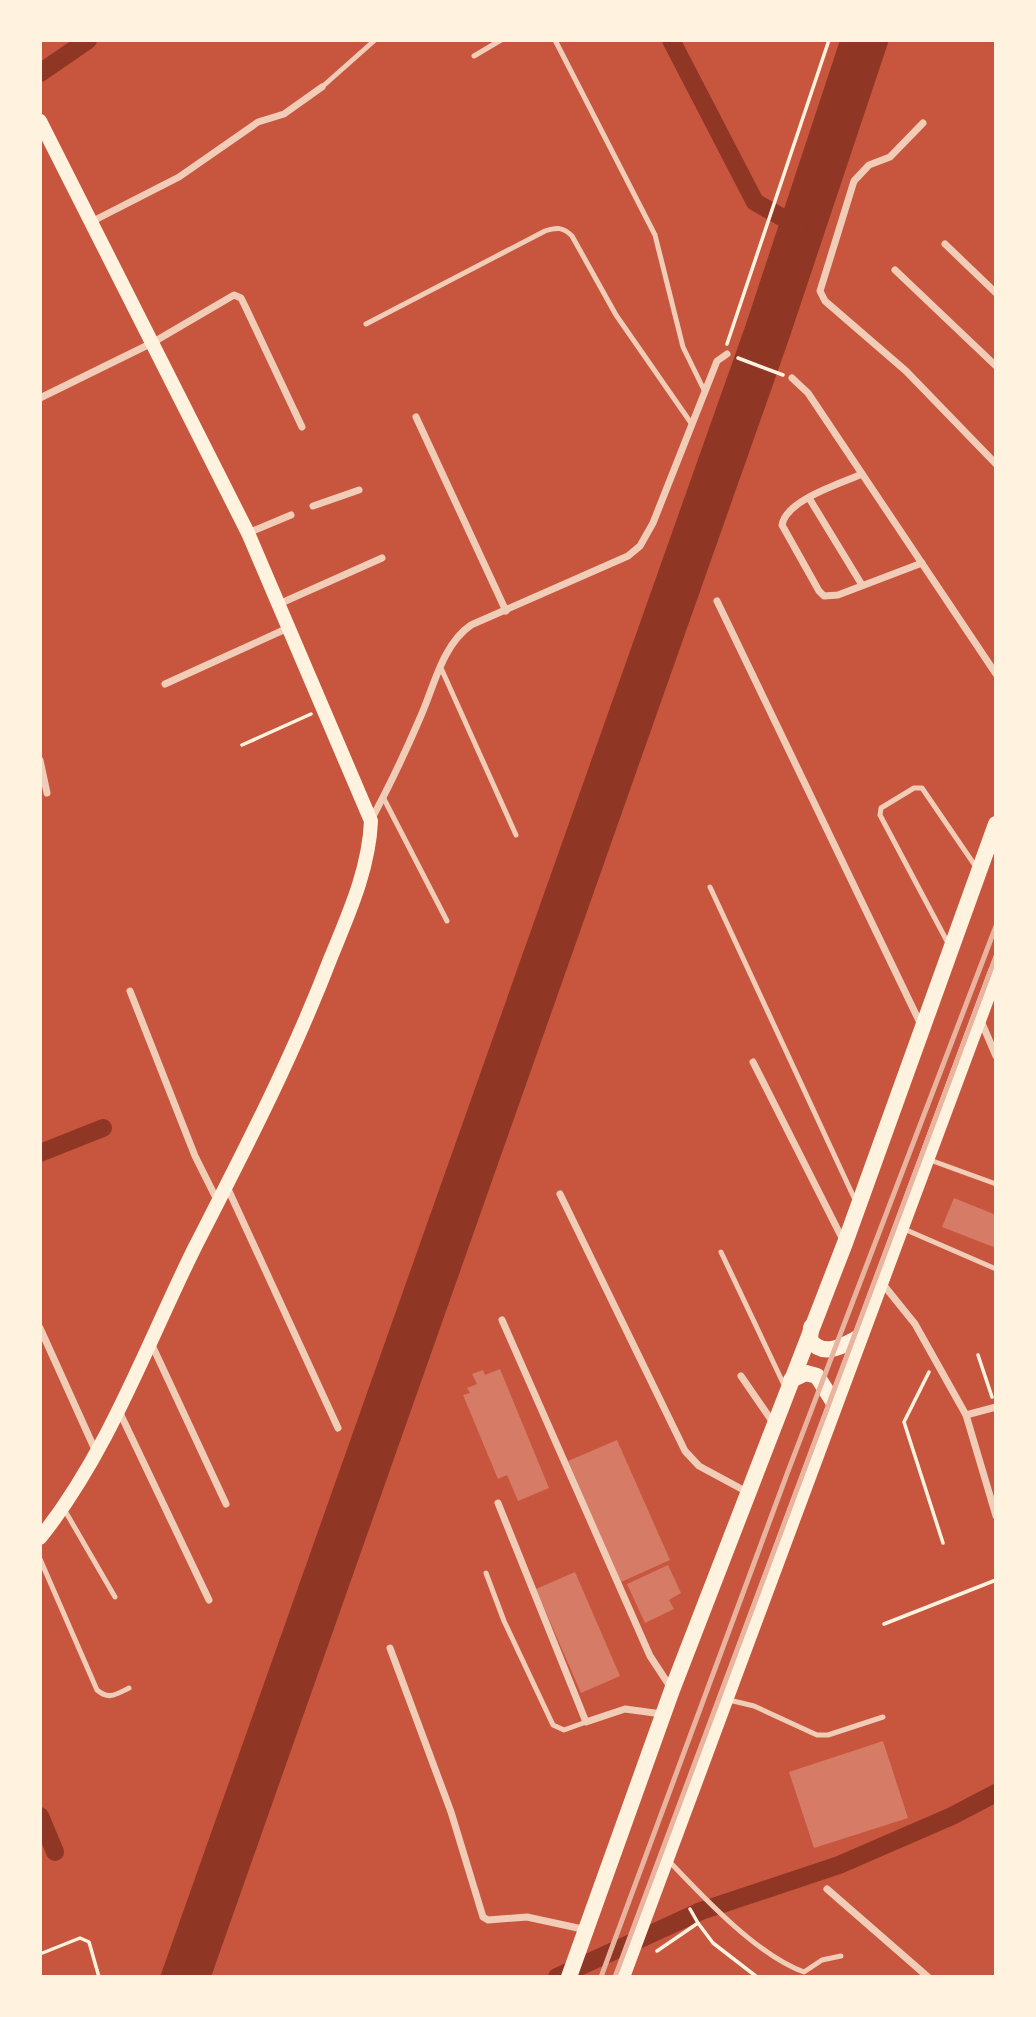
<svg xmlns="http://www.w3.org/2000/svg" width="1036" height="2017" viewBox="0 0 1036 2017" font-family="Raleway,sans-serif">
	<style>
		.water { fill: #8f3625 }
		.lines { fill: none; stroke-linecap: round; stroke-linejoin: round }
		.canal { stroke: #8f3625; stroke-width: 18 }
		.building { fill: #d67c66 }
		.path { stroke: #fff3e0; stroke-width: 3.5 }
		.service { stroke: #f1ccb7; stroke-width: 5 }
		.minor { stroke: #f1ccb7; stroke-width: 7 }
		.secondary { stroke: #fff3e0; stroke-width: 14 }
		.primary { stroke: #fff3e0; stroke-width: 16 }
		.rail { stroke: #e9b49f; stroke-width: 5 }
	</style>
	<rect width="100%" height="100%" fill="#c8553d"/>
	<polygon class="water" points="840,40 889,40 788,342 211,1977 160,1977 746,324"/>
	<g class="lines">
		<g class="canal">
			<polyline points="671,40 755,202 799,227"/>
			<polyline points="40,73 88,40"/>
			<polyline points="40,1153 103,1128"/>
			<polyline points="40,1816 55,1852"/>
			<polyline points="557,1977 701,1911 839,1865 952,1816 996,1793"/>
		</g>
	</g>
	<g class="building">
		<polygon points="954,1198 996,1215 996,1248 942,1227"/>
		<polygon points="500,1369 549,1488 518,1501 507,1475 498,1479 463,1395 470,1393 467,1388 477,1384 472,1374 483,1370 485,1375"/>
		<polygon points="617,1440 670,1560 621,1582 568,1461"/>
		<polygon points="668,1565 681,1593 669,1600 674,1609 645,1623 627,1584"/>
		<polygon points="575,1572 620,1676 581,1693 536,1589"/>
		<polygon points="883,1741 908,1818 814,1848 789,1772"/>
	</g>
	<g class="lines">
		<g class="path">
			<polyline points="727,344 829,40"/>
			<polyline points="738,358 783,375"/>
			<polyline points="242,745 311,714"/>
			<polyline points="978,1355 992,1397"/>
			<polyline points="929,1372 904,1422 943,1543"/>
			<polyline points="884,1624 996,1580"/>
			<polyline points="690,1909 698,1923"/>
			<polyline points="657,1951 698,1923 713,1943 757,1977"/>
			<polyline points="40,1954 80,1938 89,1942 99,1977"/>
		</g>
		<g class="service">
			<polyline points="555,40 655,235 683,347 705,392"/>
			<polyline points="474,56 501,40"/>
			<polyline points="322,87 375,40"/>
			<path d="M366,324L545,231C557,227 563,227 572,236L616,315L691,423"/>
			<polyline points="441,668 516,835"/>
			<polyline points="383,797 447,921"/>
			<polyline points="710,887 856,1202"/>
			<polyline points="949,945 880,815 881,808 914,788 922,788 976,867"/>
			<polyline points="930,1160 996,1184"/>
			<polyline points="904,1229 996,1269"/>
			<polyline points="721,1252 785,1387"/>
			<polyline points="64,1509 115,1597"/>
			<path d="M40,1559L97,1690C109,1700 115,1695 129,1688"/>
			<polyline points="486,1573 504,1621 553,1725 564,1730 586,1722"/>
			<polyline points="729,1700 754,1706 817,1735 828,1735 883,1717"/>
			<path d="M668,1860C702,1896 758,1956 804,1972L822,1960L841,1956"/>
		</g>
		<g class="minor">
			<polyline points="923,123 890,157 869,165 854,181 820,291 825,301 906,371 996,464"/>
			<polyline points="91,222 179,177 258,122 284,114 322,87"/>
			<polyline points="945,244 996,293"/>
			<polyline points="895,270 996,366"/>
			<polyline points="792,378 808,393 996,674"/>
			<polyline points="40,398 152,343 234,295 241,298 245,306 302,427"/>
			<polyline points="416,417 506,611"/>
			<path d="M862,474C840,484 786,500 782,525L819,591L824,596L838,595L922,563"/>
			<polyline points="809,498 862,585"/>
			<polyline points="313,506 359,490"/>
			<polyline points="248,533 291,515"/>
			<polyline points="717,601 922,1027"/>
			<polyline points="279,604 382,558"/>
			<polyline points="165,684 288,628"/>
			<polyline points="40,760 47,793"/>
			<path d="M371,820C389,787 405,753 420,718C434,687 442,645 471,625L628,556L640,546L653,523L717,361L727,354"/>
			<polyline points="130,991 195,1156 217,1200"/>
			<polyline points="981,1021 996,1056"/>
			<polyline points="753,1062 843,1240"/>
			<polyline points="228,1189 338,1428"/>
			<polyline points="560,1194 685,1451 699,1466 749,1493"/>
			<polyline points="882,1283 915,1324 966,1415 996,1516"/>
			<polyline points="502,1320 650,1656 671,1688"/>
			<polyline points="40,1328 96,1452"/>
			<polyline points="151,1343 226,1504"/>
			<polyline points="741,1376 774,1424"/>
			<polyline points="119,1411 209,1600"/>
			<polyline points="966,1415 996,1407"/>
			<polyline points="498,1503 586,1722 625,1709 662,1714"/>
			<polyline points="390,1648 451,1812 483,1917 488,1920 527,1917 587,1930"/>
			<polyline points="827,1889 928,1977"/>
		</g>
		<path class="secondary" d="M40,121L248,533L371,821C369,869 349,913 331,957C291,1061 244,1151 194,1249C146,1346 108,1453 40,1538"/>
		<g class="primary">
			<path d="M811,1327L810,1340C823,1358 842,1346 858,1338"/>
			<polyline points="791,1380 806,1373 817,1376 834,1403"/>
			<polyline points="569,1977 672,1690 845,1243 996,824"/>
			<polyline points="622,1977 996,972"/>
		</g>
		<g class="rail">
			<polyline points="601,1977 787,1474 996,926"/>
			<polyline points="615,1977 996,956"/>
		</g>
	</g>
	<rect width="1036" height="2017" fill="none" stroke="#fff3e0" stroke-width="84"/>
</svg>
